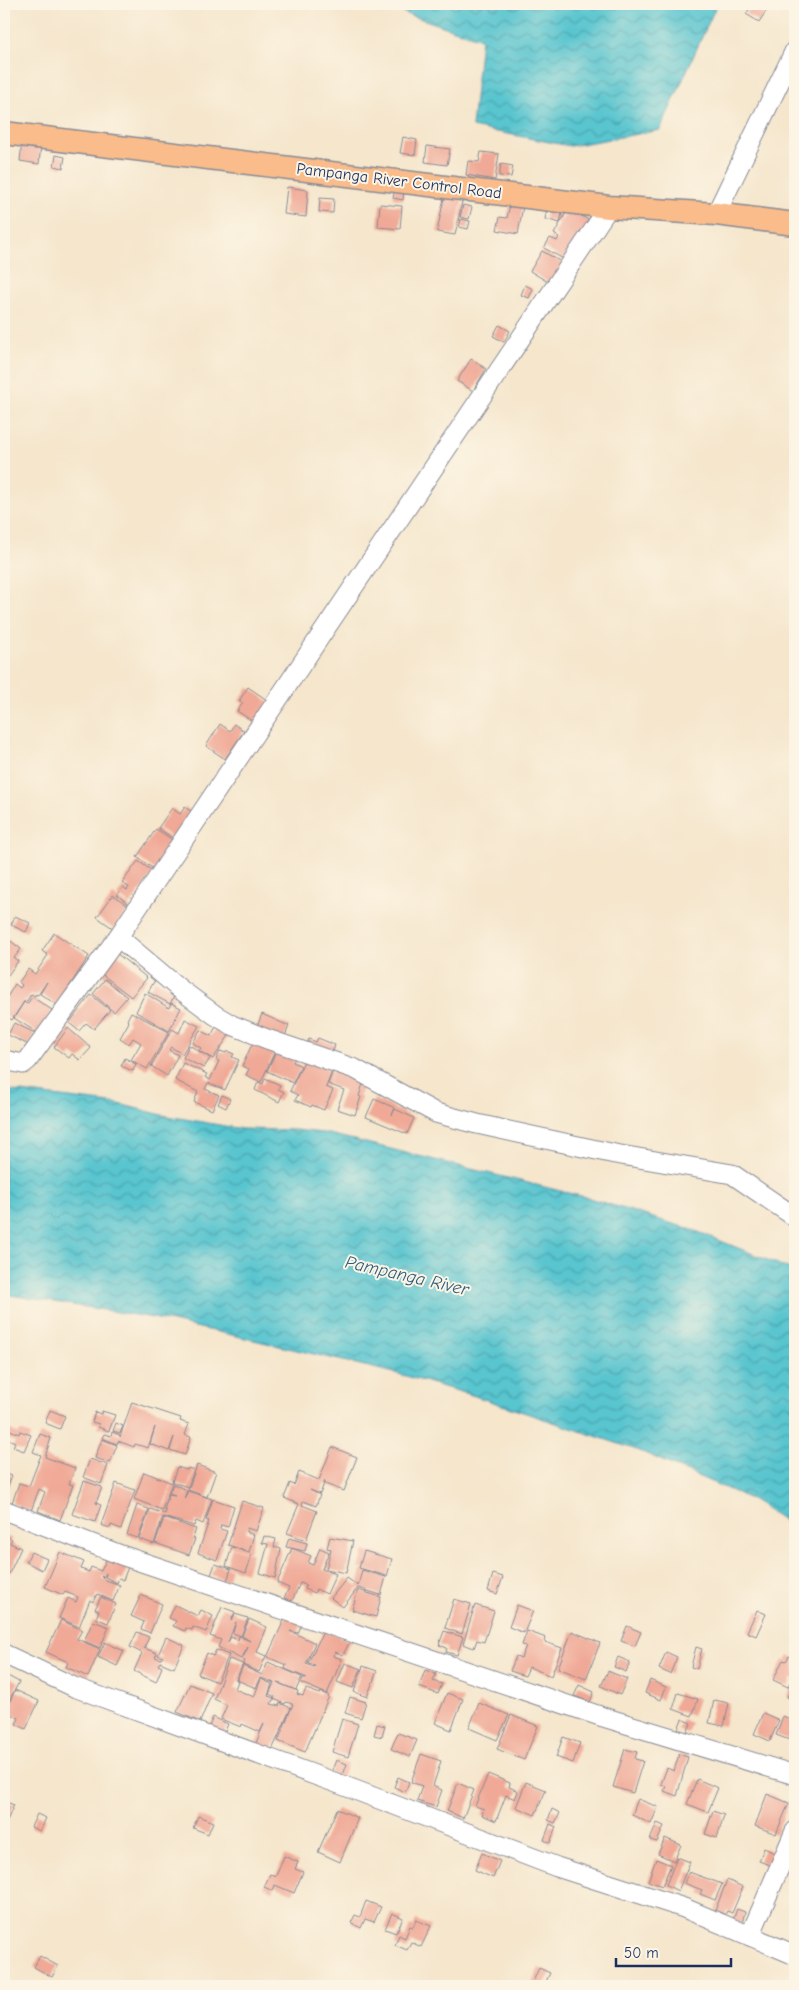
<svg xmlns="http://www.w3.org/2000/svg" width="799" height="1990" viewBox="0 0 799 1990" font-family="'Comic Neue',sans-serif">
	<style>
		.water { fill: url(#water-waves); stroke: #3a7a96 }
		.building { fill: #f0a996 }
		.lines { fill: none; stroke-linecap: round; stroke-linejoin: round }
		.minor-casing { stroke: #888a95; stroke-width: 21 }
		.major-casing { stroke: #888a95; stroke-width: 25 }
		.minor { stroke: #fff; stroke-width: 19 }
		.major { stroke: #f9bc8a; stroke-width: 22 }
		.labels { text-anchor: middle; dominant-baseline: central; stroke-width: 4; stroke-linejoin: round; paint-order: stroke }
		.street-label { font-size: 16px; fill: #1b2f5e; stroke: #fcf5e5 }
		.water-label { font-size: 18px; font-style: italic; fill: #2d5c80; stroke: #fcf5e5 }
	</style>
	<defs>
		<pattern id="water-waves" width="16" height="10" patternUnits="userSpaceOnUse" patternTransform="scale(1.25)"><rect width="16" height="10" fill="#58c5cf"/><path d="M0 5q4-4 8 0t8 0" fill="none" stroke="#48a0ab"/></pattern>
	</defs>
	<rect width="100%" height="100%" fill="#fcf5e5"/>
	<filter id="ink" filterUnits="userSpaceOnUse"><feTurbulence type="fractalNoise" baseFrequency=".02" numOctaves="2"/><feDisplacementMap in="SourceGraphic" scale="10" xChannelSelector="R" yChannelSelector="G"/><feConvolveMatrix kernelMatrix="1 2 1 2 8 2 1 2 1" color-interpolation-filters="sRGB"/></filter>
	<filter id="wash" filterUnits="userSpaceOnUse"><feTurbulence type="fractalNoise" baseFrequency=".0096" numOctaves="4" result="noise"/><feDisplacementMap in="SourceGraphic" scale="20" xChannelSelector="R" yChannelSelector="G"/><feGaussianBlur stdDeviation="1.12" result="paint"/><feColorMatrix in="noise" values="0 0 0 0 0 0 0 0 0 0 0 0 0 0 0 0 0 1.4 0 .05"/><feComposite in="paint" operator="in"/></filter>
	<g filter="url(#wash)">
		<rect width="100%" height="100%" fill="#f5e6cc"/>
		<g class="water">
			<polygon points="388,4 717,4 660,130 570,146 472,127 481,39 407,14"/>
			<polygon points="4,1090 119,1104 162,1115 242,1129 295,1130 324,1133 354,1140 589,1198 696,1231 795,1271 795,1528 755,1501 640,1451 475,1396 399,1374 241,1337 154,1318 4,1294"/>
		</g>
		<g id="blocks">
			<g class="building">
				<polygon points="753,4 770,5 759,22 746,14"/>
				<polygon points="403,137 417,140 415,155 400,153"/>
				<polygon points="22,142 41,144 39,164 20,161"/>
				<polygon points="427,146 450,149 447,165 425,162"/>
				<polygon points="481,152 499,154 495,180 466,175 468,161 479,162"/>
				<polygon points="56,155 65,157 63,168 54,166"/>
				<polygon points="501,164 513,166 511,177 499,176"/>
				<polygon points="287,187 308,190 306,217 284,214"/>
				<polygon points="395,187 404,189 403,200 393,198"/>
				<polygon points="445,193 463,197 455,235 437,232"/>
				<polygon points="320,198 334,199 333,213 319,212"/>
				<polygon points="380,204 402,206 400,229 378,227"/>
				<polygon points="510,204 523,206 518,234 497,230 500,217 507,218"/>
				<polygon points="463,205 472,207 469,219 460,217"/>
				<polygon points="568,209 593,222 567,261 544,248 550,238 557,241 559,237 554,234"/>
				<polygon points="547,210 562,213 560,223 545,219"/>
				<polygon points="461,219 470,221 468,229 459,227"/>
				<polygon points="542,251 565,264 553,285 530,271"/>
				<polygon points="525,285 533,289 529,298 521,295"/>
				<polygon points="499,325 510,331 504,342 493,336"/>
				<polygon points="471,359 486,369 473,391 457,381"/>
				<polygon points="248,687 270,702 255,723 237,711 243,703 239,701"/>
				<polygon points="220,724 230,731 234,724 244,731 225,759 206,746"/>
				<polygon points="185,807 198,816 180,843 158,828 172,808 180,814"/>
				<polygon points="156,829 179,844 159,873 137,857"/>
				<polygon points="138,861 154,872 130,905 117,895 123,887 127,890 129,887 122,883"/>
				<polygon points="113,895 130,907 114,929 97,917"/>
				<polygon points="15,916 30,923 26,932 11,925"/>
				<polygon points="54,933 89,956 57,1005 40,994 47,982 38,995 36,994 35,996 31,994 27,1001 25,1000 12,1020 4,1015 4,1002 15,984 20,988 22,985 19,982 28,969 35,974 48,955 42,951"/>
				<polygon points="7,938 21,949 14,958 18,961 4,981 4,943"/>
				<polygon points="115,952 147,978 131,997 99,972"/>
				<polygon points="105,979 127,997 114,1012 93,994"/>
				<polygon points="155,980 177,991 170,1004 148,992"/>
				<polygon points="145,993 169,1008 171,1003 181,1008 169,1031 136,1012"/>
				<polygon points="91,995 110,1010 94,1029 86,1023 79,1031 69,1023"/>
				<polygon points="32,997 52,1010 47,1018 50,1020 41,1035 14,1018 24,1002 27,1004"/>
				<polygon points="131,1012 169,1032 147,1069 131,1060 141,1043 133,1038 129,1044 120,1038 129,1022 127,1020"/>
				<polygon points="262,1014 289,1026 283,1041 256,1029"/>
				<polygon points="185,1019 199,1026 182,1054 171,1047 169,1050 178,1055 167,1076 151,1066 172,1029 179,1033"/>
				<polygon points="14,1023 35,1033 29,1045 8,1035"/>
				<polygon points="218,1023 232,1031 213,1059 199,1051 201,1048 193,1043 200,1030 211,1036"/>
				<polygon points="68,1028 91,1048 80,1060 72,1054 69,1058 54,1047"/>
				<polygon points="318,1038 335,1045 331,1057 306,1047 309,1039 316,1042"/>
				<polygon points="254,1040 276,1049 261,1082 246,1075 249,1069 242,1066"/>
				<polygon points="189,1045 210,1058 204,1068 183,1058"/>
				<polygon points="277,1049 295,1058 293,1062 301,1066 293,1083 267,1071"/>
				<polygon points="220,1051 226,1053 227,1051 234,1054 232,1057 239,1060 225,1090 208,1083 205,1089 219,1095 212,1110 194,1102 198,1092 175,1080 183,1063 207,1074 205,1077 210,1080 219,1061 216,1060"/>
				<polygon points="307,1055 332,1072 326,1087 333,1090 324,1110 312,1105 311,1107 295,1100 298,1095 290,1091"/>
				<polygon points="125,1058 136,1064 133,1071 121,1066"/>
				<polygon points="334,1068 365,1078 359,1096 361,1097 355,1115 337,1109 344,1090 328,1084"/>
				<polygon points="265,1078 280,1085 278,1089 284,1092 279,1102 255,1090 258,1082 263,1084"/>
				<polygon points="222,1095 230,1099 226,1108 218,1104"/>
				<polygon points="374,1099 395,1108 392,1115 395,1109 414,1118 407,1134 366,1117"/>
				<polygon points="132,1402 181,1418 180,1421 189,1424 185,1435 191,1437 185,1455 170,1450 174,1437 169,1451 150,1444 155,1427 148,1448 135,1444 134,1447 118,1441 117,1444 102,1438 104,1434 111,1436 112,1432 120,1435 120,1437"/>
				<polygon points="50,1410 65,1416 60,1429 45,1423"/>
				<polygon points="102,1411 115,1415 109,1431 98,1427 99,1424 92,1422 95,1412 101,1414"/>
				<polygon points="116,1423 123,1426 120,1433 113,1431"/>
				<polygon points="6,1428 19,1434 20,1431 31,1435 24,1451 13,1447 15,1442 4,1437"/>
				<polygon points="40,1434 51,1438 45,1457 75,1468 69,1484 73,1485 60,1520 38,1511 45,1492 39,1489 31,1511 12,1503 19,1483 29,1486 41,1455 33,1452"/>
				<polygon points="102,1439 117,1445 110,1463 95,1458"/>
				<polygon points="332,1447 357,1457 344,1491 325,1484 325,1481 320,1494 310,1490 320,1495 316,1506 303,1501 302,1505 317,1511 306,1540 287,1533 299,1504 284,1498 290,1483 294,1485 299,1472 319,1480"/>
				<polygon points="90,1459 108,1465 101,1484 83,1477"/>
				<polygon points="4,1465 7,1467 4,1473 12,1476 4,1496"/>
				<polygon points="197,1465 216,1472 207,1497 188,1490"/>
				<polygon points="177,1467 187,1470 188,1468 194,1470 188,1487 172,1482"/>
				<polygon points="144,1472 172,1483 162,1510 134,1499"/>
				<polygon points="84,1481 102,1487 96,1503 101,1505 95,1522 72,1514"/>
				<polygon points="116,1483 135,1490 121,1529 111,1525 110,1528 101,1525"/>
				<polygon points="173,1484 187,1490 184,1499 188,1491 212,1499 203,1524 196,1521 194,1526 163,1517 154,1544 139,1539 150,1509 165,1514 166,1511 164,1510 169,1494 175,1495 169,1493"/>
				<polygon points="213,1499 234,1506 228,1527 221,1525 220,1529 227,1531 217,1560 198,1553 209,1521 206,1520"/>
				<polygon points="242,1501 264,1508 256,1531 247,1528 246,1532 254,1535 249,1552 228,1545"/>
				<polygon points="137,1505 149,1509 138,1538 127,1535"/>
				<polygon points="164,1518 196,1529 193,1538 195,1539 189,1555 155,1543"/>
				<polygon points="4,1535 12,1539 10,1543 21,1548 9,1574 4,1571"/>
				<polygon points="264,1536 276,1539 274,1547 281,1549 275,1578 260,1573 268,1544 262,1543"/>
				<polygon points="330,1537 353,1541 346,1573 326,1569 331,1549 327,1548"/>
				<polygon points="289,1538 307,1543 305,1551 286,1547"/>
				<polygon points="232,1547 252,1554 246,1573 226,1566"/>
				<polygon points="292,1548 311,1556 308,1563 313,1565 320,1548 329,1552 322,1569 336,1574 327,1594 316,1589 315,1593 305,1589 306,1585 300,1583 292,1601 284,1598 289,1588 277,1583"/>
				<polygon points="364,1551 392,1559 387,1576 359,1568"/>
				<polygon points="31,1552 47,1559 42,1570 26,1562"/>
				<polygon points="60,1552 84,1562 81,1569 89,1572 91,1567 101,1571 107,1558 128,1567 123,1580 119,1578 117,1583 105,1577 106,1573 104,1577 101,1576 103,1579 120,1585 113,1601 97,1594 93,1602 90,1600 79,1627 59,1618 68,1598 76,1602 78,1597 65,1592 63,1595 45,1587"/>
				<polygon points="215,1564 231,1569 227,1581 211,1575"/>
				<polygon points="362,1570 386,1577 381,1595 358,1588 343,1607 331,1598 347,1578 358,1586"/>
				<polygon points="493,1574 503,1577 497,1594 488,1591"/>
				<polygon points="358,1590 381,1597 376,1617 352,1610"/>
				<polygon points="141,1595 162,1604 150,1633 141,1629 144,1622 131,1616"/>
				<polygon points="101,1597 116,1604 108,1623 96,1618 99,1611 95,1609"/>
				<polygon points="454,1599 471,1604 462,1634 445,1628"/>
				<polygon points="175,1605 198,1616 201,1610 213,1616 206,1632 193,1627 192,1630 186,1628 185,1631 173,1626 176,1621 169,1618"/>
				<polygon points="475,1605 494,1611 484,1642 477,1640 474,1648 463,1644"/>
				<polygon points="517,1605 533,1611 524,1633 509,1627"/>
				<polygon points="222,1607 235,1612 231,1621 235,1614 248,1618 241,1636 233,1633 236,1622 228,1642 231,1637 238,1640 239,1636 250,1641 242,1636 249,1619 267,1627 257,1652 266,1656 259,1672 243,1665 245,1661 242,1660 248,1647 241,1659 218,1647 221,1640 210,1636"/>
				<polygon points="757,1610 766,1614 756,1636 747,1632"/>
				<polygon points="286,1616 302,1623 298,1633 290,1631 315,1643 306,1664 314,1667 315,1665 308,1663 324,1630 350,1641 343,1655 335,1652 333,1656 342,1659 327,1694 301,1683 303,1678 307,1678 285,1669 286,1665 267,1657"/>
				<polygon points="61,1620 82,1630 77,1639 100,1649 88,1677 66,1667 68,1662 46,1652"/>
				<polygon points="93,1621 109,1627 100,1648 84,1641"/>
				<polygon points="627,1626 641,1632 635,1646 621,1641"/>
				<polygon points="444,1631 463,1637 457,1655 446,1652 447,1648 439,1645"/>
				<polygon points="527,1631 546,1638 545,1642 562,1648 551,1676 529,1667 525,1676 510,1671 516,1656 521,1658 526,1646 522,1645"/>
				<polygon points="572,1631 600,1643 586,1679 558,1668"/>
				<polygon points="137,1632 149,1637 144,1648 157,1653 155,1657 161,1659 163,1657 158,1655 166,1637 184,1645 174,1668 160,1662 158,1665 162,1667 156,1682 134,1671 142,1653 130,1647"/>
				<polygon points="105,1642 124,1651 117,1666 98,1657"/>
				<polygon points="696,1647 702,1649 697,1669 691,1667"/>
				<polygon points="216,1650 229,1655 217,1682 198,1674 207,1653 213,1656"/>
				<polygon points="666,1652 677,1657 670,1674 659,1669"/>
				<polygon points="789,1656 795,1659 795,1679 792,1677 788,1687 773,1680 783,1660 786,1661"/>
				<polygon points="618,1657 630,1662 626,1672 614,1667"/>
				<polygon points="229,1659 243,1664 236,1680 238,1681 235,1689 254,1697 261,1679 272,1684 268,1696 274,1698 271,1704 279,1706 280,1703 291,1708 272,1750 256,1743 264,1724 260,1732 242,1724 241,1727 221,1719 227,1705 214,1699"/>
				<polygon points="268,1662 302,1677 296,1690 278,1683 298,1691 297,1694 303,1696 306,1689 320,1694 321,1692 329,1696 305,1752 278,1741 293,1704 286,1702 285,1704 274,1699 275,1697 269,1694 274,1683 261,1678 256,1688 237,1680 243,1666 262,1675"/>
				<polygon points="345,1663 361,1669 353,1688 337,1682"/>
				<polygon points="363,1666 377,1671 367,1697 354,1692"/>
				<polygon points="425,1670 436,1674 433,1681 442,1684 438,1694 419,1687"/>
				<polygon points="608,1671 627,1679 620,1695 601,1686"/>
				<polygon points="4,1674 19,1682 4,1710"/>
				<polygon points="650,1680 666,1687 661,1700 645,1693"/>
				<polygon points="190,1684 212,1693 200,1722 177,1712"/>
				<polygon points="579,1685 594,1692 590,1702 574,1696"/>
				<polygon points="791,1688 795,1690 795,1701 787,1697"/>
				<polygon points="15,1690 39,1701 26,1729 16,1724 19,1718 5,1712"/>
				<polygon points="447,1693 463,1699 451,1730 435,1723"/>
				<polygon points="678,1693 698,1699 692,1716 673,1709"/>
				<polygon points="350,1697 366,1702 361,1718 345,1713"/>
				<polygon points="714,1700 729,1703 724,1726 709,1723"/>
				<polygon points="479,1703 509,1715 497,1740 469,1728"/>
				<polygon points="763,1713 779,1720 770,1741 754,1734"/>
				<polygon points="511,1715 538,1726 524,1760 497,1749"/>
				<polygon points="783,1716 795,1721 795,1742 776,1735"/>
				<polygon points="213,1717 228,1724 222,1738 207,1731"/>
				<polygon points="342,1719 358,1724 348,1757 332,1752"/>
				<polygon points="682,1719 691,1723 687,1733 678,1729"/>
				<polygon points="377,1724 385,1726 382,1737 374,1735"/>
				<polygon points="398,1733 417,1740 410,1757 391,1749"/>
				<polygon points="563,1737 580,1743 573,1763 556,1757"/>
				<polygon points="625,1749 637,1752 635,1759 643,1761 633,1793 613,1787"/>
				<polygon points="421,1754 441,1761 433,1786 442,1790 436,1807 417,1801 422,1786 411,1782"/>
				<polygon points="679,1754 688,1757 677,1796 664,1791 666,1786 661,1784 667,1768 674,1771"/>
				<polygon points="336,1760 347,1764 342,1778 331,1773"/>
				<polygon points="488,1774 510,1783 509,1787 518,1791 515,1799 506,1795 496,1821 482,1815 484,1809 475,1806"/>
				<polygon points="398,1777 409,1782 405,1792 394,1787"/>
				<polygon points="697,1779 718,1788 708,1812 687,1804"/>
				<polygon points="526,1782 546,1790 535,1815 516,1807"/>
				<polygon points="458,1783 474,1790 463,1818 447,1811"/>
				<polygon points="767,1794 789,1803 776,1834 755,1826"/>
				<polygon points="638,1799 658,1807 651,1824 632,1815"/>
				<polygon points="4,1801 14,1805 6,1823 4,1822"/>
				<polygon points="337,1809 358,1818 340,1862 318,1852"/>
				<polygon points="552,1809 560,1813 555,1823 548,1820"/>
				<polygon points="713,1811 724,1815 717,1838 705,1834"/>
				<polygon points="37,1814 46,1818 40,1831 31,1827"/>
				<polygon points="198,1816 213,1822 208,1834 193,1828"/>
				<polygon points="657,1823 664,1826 657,1842 650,1840"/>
				<polygon points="550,1824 556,1827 550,1843 544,1840"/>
				<polygon points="665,1838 681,1845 674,1861 658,1854"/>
				<polygon points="764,1848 777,1854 772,1866 759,1861"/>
				<polygon points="482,1853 500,1861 493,1878 475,1870"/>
				<polygon points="284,1856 298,1862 295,1869 303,1872 294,1893 275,1885 273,1891 264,1887 270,1874 276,1876"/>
				<polygon points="677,1857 690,1862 678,1891 666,1885"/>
				<polygon points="656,1859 671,1865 662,1886 648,1881"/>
				<polygon points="689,1872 722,1884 715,1900 700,1894 702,1890 684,1883"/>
				<polygon points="727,1880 743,1887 732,1913 727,1911 725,1915 715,1911"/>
				<polygon points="366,1901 381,1907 374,1922 365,1919 361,1928 351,1923 355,1915 360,1917"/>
				<polygon points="737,1909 745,1912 742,1923 733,1920"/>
				<polygon points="392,1913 403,1918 396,1933 385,1929"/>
				<polygon points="416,1920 431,1926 421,1947 411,1942 407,1950 395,1945 399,1935 405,1938 410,1926 413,1927"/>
				<polygon points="40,1956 58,1966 52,1977 34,1967"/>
				<polygon points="539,1968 550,1973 544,1986 531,1986"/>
			</g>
		</g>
	</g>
	<g filter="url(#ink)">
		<use href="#blocks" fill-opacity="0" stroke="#888a95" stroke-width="1"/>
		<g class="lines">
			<g class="minor-casing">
				<g id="minor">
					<polyline points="716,214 795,50"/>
					<polyline points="118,937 181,990 215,1015 232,1025 267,1039 355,1069 436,1113 477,1124 615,1154 732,1174 795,1217"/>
					<polyline points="4,1060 23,1064 28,1060 118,937 609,207"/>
					<polyline points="4,1510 121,1555 603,1717 795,1775"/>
					<polyline points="4,1654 74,1687 342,1785 557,1867 684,1908 795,1955"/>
					<polyline points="750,1936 795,1831"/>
				</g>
			</g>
			<g class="major-casing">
				<polyline id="major" points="4,133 609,207 716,214 795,224"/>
			</g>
			<use href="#minor" class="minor"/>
			<use href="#major" class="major"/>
		</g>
	</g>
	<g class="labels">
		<g class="street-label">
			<text transform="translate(399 181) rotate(7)">Pampanga River Control Road</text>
		</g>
		<g class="water-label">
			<text transform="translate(407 1276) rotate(13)">Pampanga River</text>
		</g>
	</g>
	<rect width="799" height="1990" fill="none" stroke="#fcf5e5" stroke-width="20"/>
	<path d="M616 1958v8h115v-8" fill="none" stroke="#1b2f5e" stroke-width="2.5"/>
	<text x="624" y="1958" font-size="15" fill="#1b2f5e" stroke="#fcf5e5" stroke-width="4" paint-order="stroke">50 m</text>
</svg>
